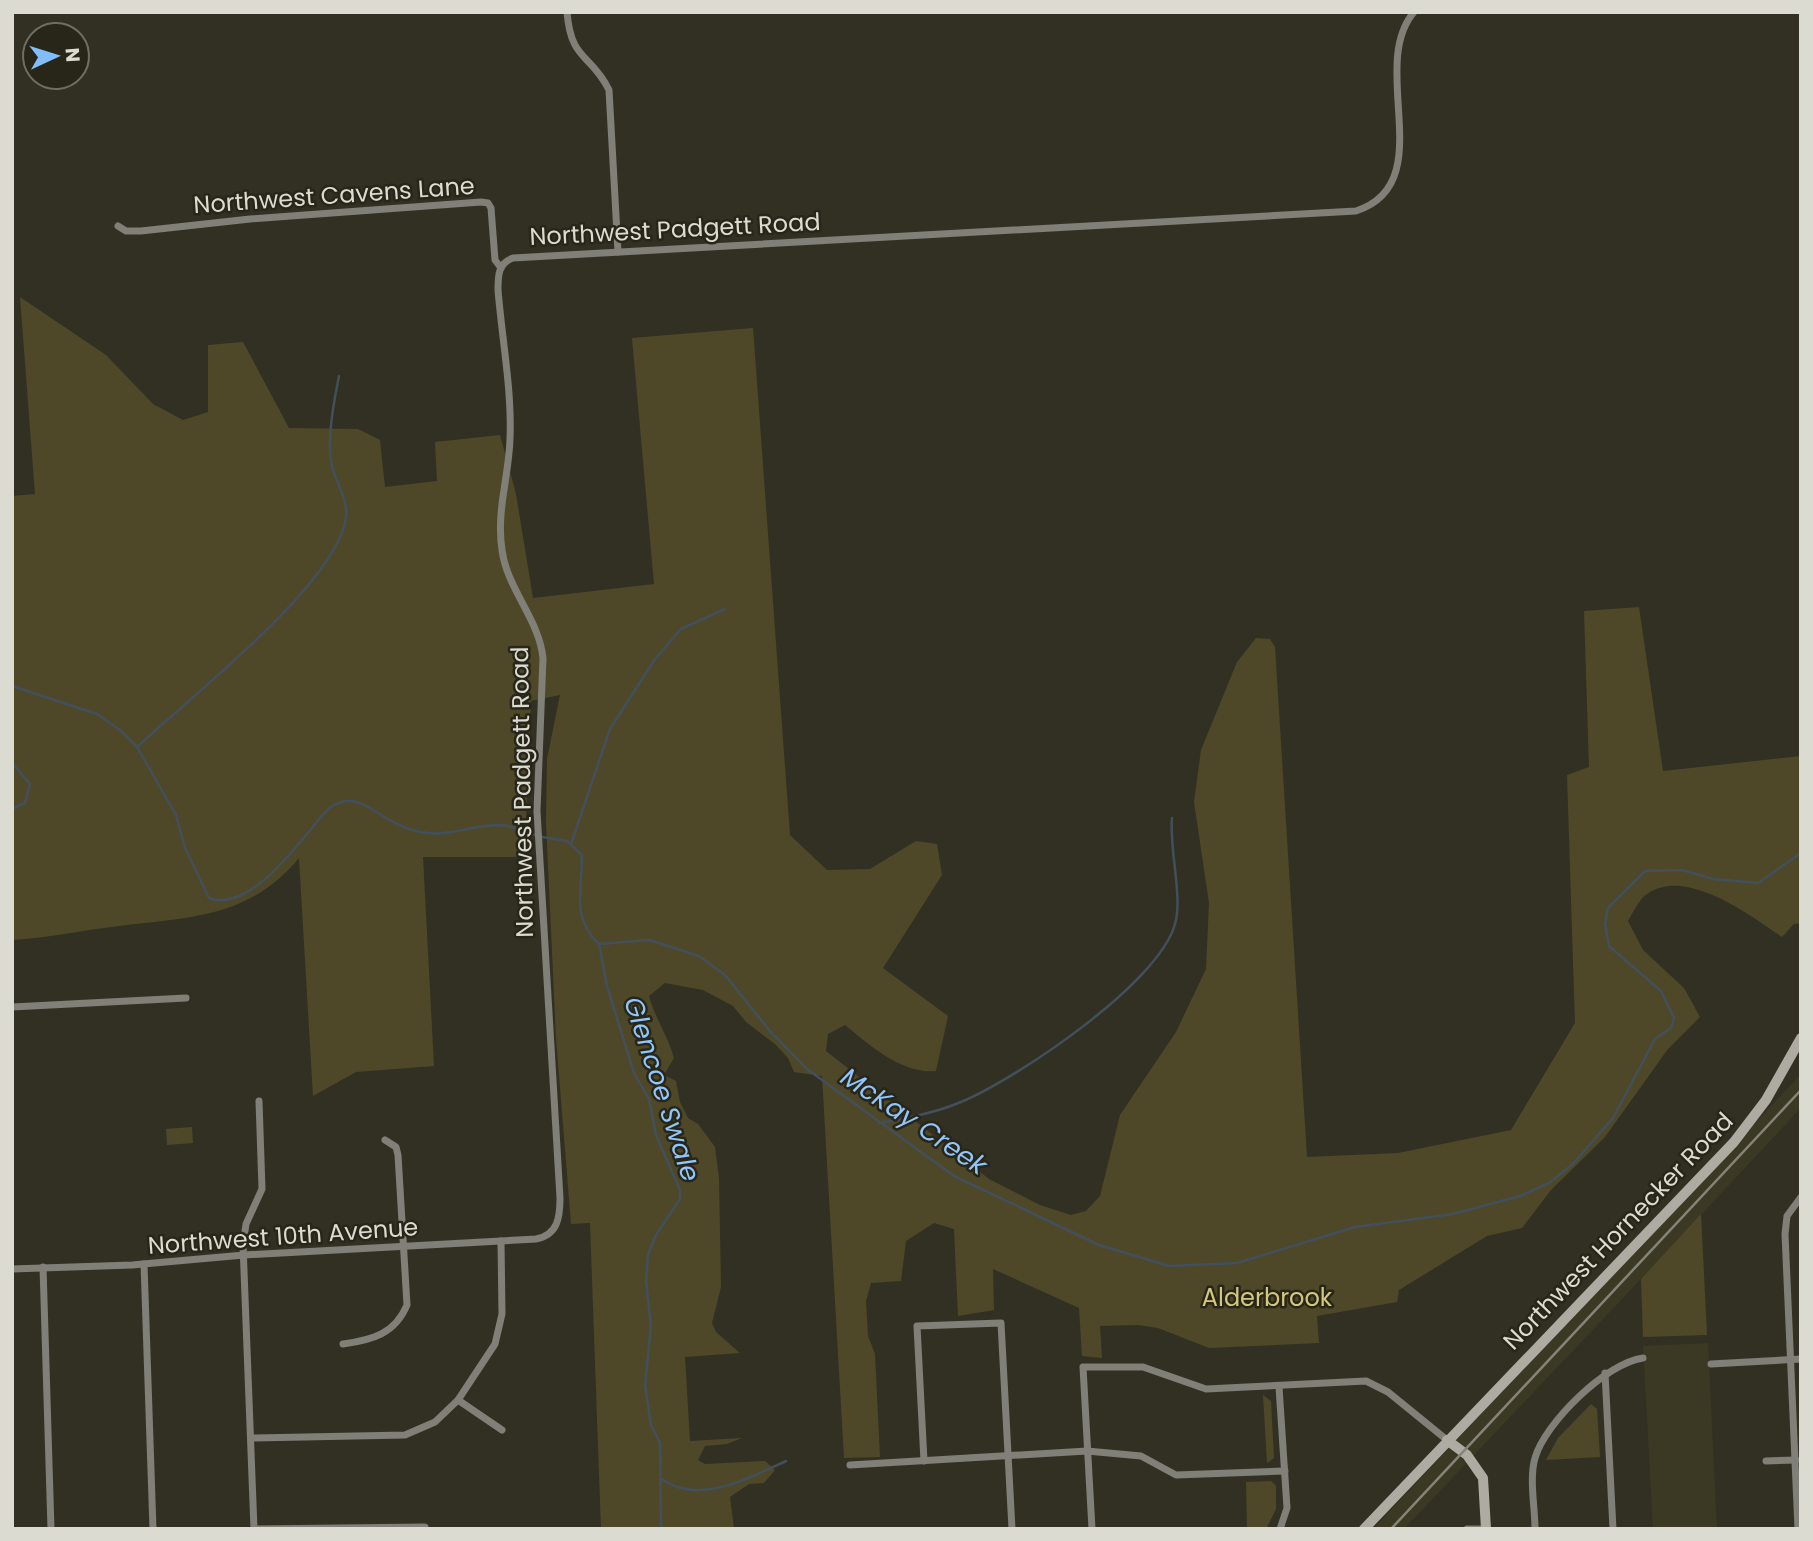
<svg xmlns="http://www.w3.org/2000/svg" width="1813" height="1541" viewBox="0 0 1813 1541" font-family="Poppins,sans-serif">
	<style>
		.built { fill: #3b3824 }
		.green { fill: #4e4829 }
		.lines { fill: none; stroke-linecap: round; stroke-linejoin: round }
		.stream { stroke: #42505c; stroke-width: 2.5 }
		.street { stroke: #807f78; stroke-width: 7 }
		.secondary { stroke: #aeaca2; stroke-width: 10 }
		.rail { stroke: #868479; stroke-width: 2.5 }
		.labels { text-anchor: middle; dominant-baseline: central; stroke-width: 5; stroke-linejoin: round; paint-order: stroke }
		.street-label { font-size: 24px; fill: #dcdbd2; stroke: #282619 }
		.park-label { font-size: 24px; fill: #d5c67d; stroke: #282619 }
		.water-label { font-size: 26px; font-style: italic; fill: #91c6fd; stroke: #282619 }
	</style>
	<rect width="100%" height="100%" fill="#323023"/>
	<g class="built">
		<polygon points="1801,1074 1801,1108 1641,1279 1404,1529 1373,1529"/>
		<polygon points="1708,1343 1717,1529 1653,1529 1643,1346"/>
	</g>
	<g class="green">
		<path d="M20,297L106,355L153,404L183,420L208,412V345L243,342L289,428L358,429L380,440L385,487L437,481L435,442L500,435L516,494L533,598L654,584L632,338L753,328L790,835L827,870L870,869L916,841L937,844L942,875L883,968L948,1016L936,1071C901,1074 871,1046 845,1025L828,1034L826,1051L989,1179L1040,1205L1071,1215L1086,1211L1100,1196L1120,1115L1176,1032L1206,969L1209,903L1194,802L1201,750L1237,662L1256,638L1270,639L1275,647L1307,1157L1398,1153L1511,1130L1575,1023L1567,775L1589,767L1584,611L1639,607L1663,771L1801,756V923L1794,924L1782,937C1751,916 1686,866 1647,894C1639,899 1633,913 1628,921L1643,950L1684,988L1700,1017L1668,1049L1605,1137L1551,1190L1522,1228L1487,1236L1399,1290L1397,1302L1317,1316L1319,1343L1209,1348L1158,1328L1138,1325L1100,1326L1102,1358L1082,1356L1079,1308L993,1269L994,1310L958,1316L954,1229L934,1223L906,1241L901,1281L871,1283L866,1301L868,1336L875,1354L880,1457L844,1458L822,1076L794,1072L788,1058L775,1044L746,1022L733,1006L703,990L665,983L649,996C655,1018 668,1036 674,1058L664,1075L676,1081L680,1102L688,1118L698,1124L715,1147L719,1178L721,1287L712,1323L716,1332L740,1353L685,1357L690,1441L742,1438L727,1444L705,1446L698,1460L705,1464L765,1461L775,1470L764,1483L749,1484L730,1497L734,1529H601L590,1223L571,1224L556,1038L546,822L547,759L560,695L531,701L526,818L530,857H423L434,1066L356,1072L313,1096L299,858C249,918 191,917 119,926C83,930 49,938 12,940V496L35,494Z"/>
		<polygon points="192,1127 193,1143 167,1145 166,1129"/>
		<polygon points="1701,1214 1707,1335 1643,1337 1641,1279"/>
		<polygon points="1263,1395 1271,1401 1274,1458 1267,1463"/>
		<polygon points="1591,1404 1597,1409 1600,1457 1546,1460 1558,1438"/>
		<polygon points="1246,1482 1271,1481 1276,1486 1276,1509 1266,1529 1247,1529"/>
	</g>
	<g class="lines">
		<g class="stream">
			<path d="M12,686L97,714L120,730L137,747L176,815L185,848L209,898C247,912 290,854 312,828C318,821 325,809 334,805C358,792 374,813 395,823C439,845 458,826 499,825C510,825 525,831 535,835"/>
			<path d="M137,747C190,697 337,584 346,517C348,499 336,483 332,466C326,442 334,401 339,376"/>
			<polyline points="12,763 30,784 25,803 12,809"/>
			<path d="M542,837L567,841L582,855C582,890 571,918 599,944L649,940L699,956L725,975L770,1031L807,1069L954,1176L1099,1245L1169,1266L1237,1263L1355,1227L1453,1214L1520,1196L1549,1183L1573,1164L1613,1118L1655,1039L1671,1028L1674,1018L1661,991L1609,946L1605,924L1608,908L1645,871L1682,870L1713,879L1758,883L1801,853"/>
			<polyline points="571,844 610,729 655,659 681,629 725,609"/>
			<polyline points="599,944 607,986 634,1073 649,1099 656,1135 680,1190 680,1199 656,1235 648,1255 646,1281 651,1326 645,1385 651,1425 660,1443 661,1529"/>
			<path d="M879,1123C907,1118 935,1113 961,1102C1018,1078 1159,983 1175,924C1183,897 1169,849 1172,818"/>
			<path d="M662,1479C698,1506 750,1478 786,1461"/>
		</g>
		<g class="street">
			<path d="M567,12C571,62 591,53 609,90L618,252"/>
			<polyline points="118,226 126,231 141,231 250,219 481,202 488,203 491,208 495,260 501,268"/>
			<polyline points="12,1007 186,998"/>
			<polyline points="144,1264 153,1529"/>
			<polyline points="43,1267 51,1529"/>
			<path d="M12,1269L132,1265L244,1255L536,1239C558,1235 560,1217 560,1198L537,811L543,658C539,619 507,589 502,550C496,511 509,476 510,439C512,390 502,339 498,290C498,276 498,263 513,258L1356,211C1441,183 1367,67 1414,12"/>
			<path d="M343,1344C372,1340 395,1334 407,1305L398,1155L396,1147L385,1140"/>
			<polyline points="1711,1364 1801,1359"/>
			<polyline points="1605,1373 1613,1529"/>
			<polyline points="1279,1387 1287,1508 1280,1529"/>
			<polyline points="458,1400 502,1430"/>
			<polyline points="251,1438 405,1435 435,1422 458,1400 495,1344 502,1314 501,1241"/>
			<polyline points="924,1461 917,1326 1001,1323 1012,1529"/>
			<polyline points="1766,1461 1796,1460"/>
			<polyline points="850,1465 1087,1451 1141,1456 1176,1475 1285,1471"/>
			<polyline points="254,1529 243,1245 246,1224 262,1189 259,1101"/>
			<polyline points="254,1529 425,1527"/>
			<polyline points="1092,1529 1083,1367 1143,1367 1206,1389 1366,1381 1388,1392 1447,1440"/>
			<polyline points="1467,1529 1488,1529"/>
			<path d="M1535,1529C1535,1507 1529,1479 1535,1458C1545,1423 1606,1363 1643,1358"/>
			<polyline points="1798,1529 1785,1234 1787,1216 1801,1197"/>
		</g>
		<g class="secondary">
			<polyline points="1447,1440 1467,1455 1483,1478 1486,1529"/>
			<polyline points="1364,1529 1734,1142 1766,1100 1801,1038"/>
		</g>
		<polyline class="rail" points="1391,1529 1801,1090"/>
	</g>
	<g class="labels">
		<g class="street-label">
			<text transform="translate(334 195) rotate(-4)">Northwest Cavens Lane</text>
			<text transform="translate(675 229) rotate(-3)">Northwest Padgett Road</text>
			<text transform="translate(522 792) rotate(-91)">Northwest Padgett Road</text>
			<text transform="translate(1618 1231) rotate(-46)">Northwest Hornecker Road</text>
			<text transform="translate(283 1236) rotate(-4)">Northwest 10th Avenue</text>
		</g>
		<g class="park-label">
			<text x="1267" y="1297">Alderbrook</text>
		</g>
		<g class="water-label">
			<text transform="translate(662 1089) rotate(72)">Glencoe Swale</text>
			<text transform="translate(914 1121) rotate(34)">McKay Creek</text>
		</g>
	</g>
	<rect width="1813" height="1541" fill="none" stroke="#dcdbd2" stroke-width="28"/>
	<g transform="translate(56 56) rotate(86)"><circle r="33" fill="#282619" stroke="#706e63" stroke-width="2"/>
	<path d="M0-5L12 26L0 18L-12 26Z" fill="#80bdfa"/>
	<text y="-10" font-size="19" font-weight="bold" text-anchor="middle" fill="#dcdbd2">N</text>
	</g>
</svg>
